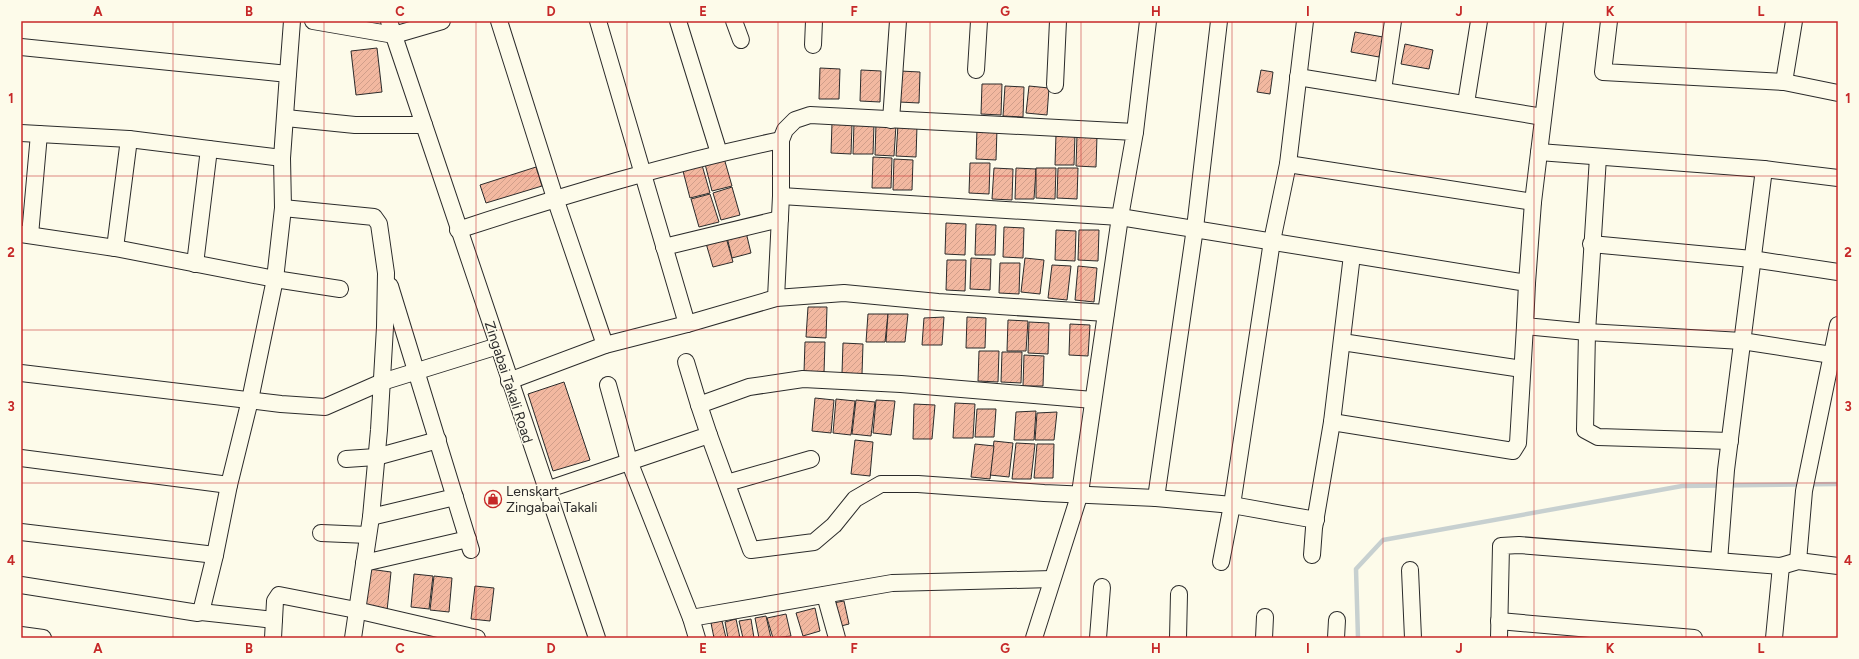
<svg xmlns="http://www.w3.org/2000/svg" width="1859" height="659" font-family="Figtree,sans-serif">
  <defs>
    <pattern id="building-hatch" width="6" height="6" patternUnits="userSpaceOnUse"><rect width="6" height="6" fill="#f2b8a0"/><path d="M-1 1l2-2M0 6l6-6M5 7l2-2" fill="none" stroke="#d09e8a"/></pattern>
  </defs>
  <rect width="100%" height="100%" fill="#fdfbea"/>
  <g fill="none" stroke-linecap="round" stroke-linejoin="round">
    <polyline stroke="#c7d0d0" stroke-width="4.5" points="1358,638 1356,569 1383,540 1682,486 1838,484"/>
  </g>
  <g fill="url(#building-hatch)" stroke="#2b2b2b">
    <polygon points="1355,32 1383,37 1379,57 1351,52"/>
    <polygon points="1405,44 1433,50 1429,69 1401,64"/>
    <polygon points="377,48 382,92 356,95 351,51"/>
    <polygon points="820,68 840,69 839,99 819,99"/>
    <polygon points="861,70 881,71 880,102 860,101"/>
    <polygon points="1261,70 1273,72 1270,94 1257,92"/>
    <polygon points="900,71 920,72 919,103 899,102"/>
    <polygon points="982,84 1002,84 1001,115 981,114"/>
    <polygon points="1005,86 1024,87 1023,117 1003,116"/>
    <polygon points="1029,86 1049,88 1047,115 1026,113"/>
    <polygon points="832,123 852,124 851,154 831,153"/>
    <polygon points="854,123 874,124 873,154 853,154"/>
    <polygon points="876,124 896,125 894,156 875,155"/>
    <polygon points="898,125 917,126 916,157 896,156"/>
    <polygon points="977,129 997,129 996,160 976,159"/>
    <polygon points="1056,134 1075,134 1074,165 1055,165"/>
    <polygon points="1077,135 1097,136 1096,167 1076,166"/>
    <polygon points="873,157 892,158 891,188 872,188"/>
    <polygon points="724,158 732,186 712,191 705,164"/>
    <polygon points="894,159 913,160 912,190 893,190"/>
    <polygon points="970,163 990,163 989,194 969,193"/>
    <polygon points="702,165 710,193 690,198 683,171"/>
    <polygon points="536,167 542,186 486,203 480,185"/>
    <polygon points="994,168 1013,169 1012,200 992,199"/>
    <polygon points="1016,168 1036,169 1034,199 1015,199"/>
    <polygon points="1036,168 1056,168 1055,199 1036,198"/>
    <polygon points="1058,168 1078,168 1077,199 1057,198"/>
    <polygon points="732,187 740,215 721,220 713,193"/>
    <polygon points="710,194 719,222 699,227 691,199"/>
    <polygon points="946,223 966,224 965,255 945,254"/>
    <polygon points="976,224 996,225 995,255 975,255"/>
    <polygon points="1004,227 1024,228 1023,258 1003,257"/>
    <polygon points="745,228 751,253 732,258 726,233"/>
    <polygon points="1056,230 1076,231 1075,261 1055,260"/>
    <polygon points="1079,230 1099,230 1098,261 1078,260"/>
    <polygon points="725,234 733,262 713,267 705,240"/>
    <polygon points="971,258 991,259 990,290 970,289"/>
    <polygon points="1025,258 1044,260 1040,294 1021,292"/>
    <polygon points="947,260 966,260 965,291 946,290"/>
    <polygon points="1000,263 1020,263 1019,294 999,293"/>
    <polygon points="1052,265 1071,266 1067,300 1048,298"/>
    <polygon points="1078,266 1097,268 1094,302 1075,300"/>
    <polygon points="808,307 827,307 826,338 806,337"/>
    <polygon points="868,314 888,314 885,342 866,342"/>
    <polygon points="888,314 908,314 905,342 886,342"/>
    <polygon points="944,317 942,345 922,345 924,318"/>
    <polygon points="967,317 986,318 985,348 966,348"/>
    <polygon points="1008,320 1028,321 1026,351 1007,351"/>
    <polygon points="1029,322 1049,323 1048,354 1028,353"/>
    <polygon points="1070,324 1090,325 1088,356 1069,355"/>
    <polygon points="805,342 825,342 824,373 804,372"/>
    <polygon points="843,343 863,344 862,374 842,373"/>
    <polygon points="979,351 999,351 998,382 978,381"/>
    <polygon points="1002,352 1022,352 1021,383 1001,382"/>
    <polygon points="1024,355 1044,356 1043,386 1023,386"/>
    <polygon points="564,382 590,460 553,471 528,394"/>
    <polygon points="815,398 834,400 831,433 812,431"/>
    <polygon points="836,399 855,401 851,435 833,433"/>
    <polygon points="856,400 875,402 871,436 852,434"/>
    <polygon points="876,400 895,401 891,435 873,433"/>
    <polygon points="955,403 975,404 973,438 953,438"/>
    <polygon points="914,404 935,405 932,439 913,439"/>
    <polygon points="977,409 996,409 994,437 975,437"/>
    <polygon points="1036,411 1034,440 1014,440 1016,412"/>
    <polygon points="1057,412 1054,440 1035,440 1037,413"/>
    <polygon points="855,440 873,442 870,476 851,474"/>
    <polygon points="994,441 1013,443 1009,477 990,475"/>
    <polygon points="1016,443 1035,444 1031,479 1012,479"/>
    <polygon points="975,444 994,446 990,479 971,477"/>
    <polygon points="1037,444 1054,444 1053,478 1034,478"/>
    <polygon points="369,569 391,572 387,611 364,606"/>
    <polygon points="414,574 433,576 429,609 411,607"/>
    <polygon points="434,576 452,578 449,612 430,610"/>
    <polygon points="475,586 494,588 490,621 471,619"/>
    <polygon points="844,601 849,624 837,627 833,603"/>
    <polygon points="815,608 820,631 803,636 796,613"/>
    <polygon points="786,614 791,636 773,638 767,618"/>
    <polygon points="766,616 771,638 759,638 755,618"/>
    <polygon points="736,619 740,638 728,638 725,622"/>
    <polygon points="751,619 754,638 743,638 739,621"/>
    <polygon points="722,621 726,638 714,638 711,623"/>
  </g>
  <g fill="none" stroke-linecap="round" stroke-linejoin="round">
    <g stroke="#2b2b2b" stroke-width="18">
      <g id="minor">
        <polyline points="313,21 394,35 442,21"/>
        <polyline points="389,21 597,638"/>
        <polyline points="499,21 555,198 605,345"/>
        <polyline points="598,21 687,324"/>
        <polyline points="678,21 719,153"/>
        <polyline points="734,21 741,40"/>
        <polyline points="1609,21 1603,72 1784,82 1838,93"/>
        <polyline points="813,45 814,21"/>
        <polyline points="21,47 288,74 282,158 283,208 275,279 250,400 229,485 215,555 201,612 198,613 21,585"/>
        <polyline points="976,70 979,21"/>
        <polyline points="288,74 292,21"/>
        <polyline points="1298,77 1543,117"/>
        <polyline points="1784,82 1794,21"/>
        <polyline points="1055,85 1058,21"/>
        <polyline points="1383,90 1393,21"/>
        <polyline points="1466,103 1479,21"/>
        <polyline points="286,118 355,125 424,125"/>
        <polyline points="891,120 898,21"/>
        <polyline points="1135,132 1148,21"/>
        <polyline points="21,133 129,139 282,158"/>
        <polyline points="1539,152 1764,169 1838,178"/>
        <polyline points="1598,157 1587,332 1585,430 1598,437 1730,441"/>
        <polyline points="1288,164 1533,202"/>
        <polyline points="781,196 1120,217 1527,283 1525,326 1587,332 1742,341 1838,356"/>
        <polyline points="283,208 374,217 379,224 386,273 385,327 379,430 371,517 353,638"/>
        <path d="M458,230C565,195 671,163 781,140"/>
        <polyline points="21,234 115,248 275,279 340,289"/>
        <polyline points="30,235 39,134"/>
        <polyline points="1591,244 1752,259 1838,272"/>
        <polyline points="664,247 780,219"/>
        <polyline points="115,248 129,139"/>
        <polyline points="195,264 209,149"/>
        <polyline points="1527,283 1533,202 1555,21"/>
        <polyline points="390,286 471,550"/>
        <polyline points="776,298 844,293 938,302 1106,313"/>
        <polyline points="1342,342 1522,369"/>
        <polyline points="686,362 699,405"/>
        <polyline points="21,373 281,404 325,407 382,382 498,346"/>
        <polyline points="509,381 605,345 687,324 776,298 781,196 781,140 785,130 795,120 810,115 1135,132 1120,217 1080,493 1034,638"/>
        <polyline points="608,385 629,461 691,618 697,638"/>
        <polyline points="1332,422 1513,451 1518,443 1525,326"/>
        <polyline points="709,435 751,550 814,542 834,525 855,499 881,484 918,484 1044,493 1156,498 1232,505 1316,520"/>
        <polyline points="21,458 229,485"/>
        <polyline points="346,459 376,457 438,440"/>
        <polyline points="727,483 811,459"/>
        <polyline points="546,490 709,435 699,405 749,387 803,379 901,384 1093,400"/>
        <polyline points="1156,498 1195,228 1219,21"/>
        <polyline points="371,517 455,497"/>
        <polyline points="21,532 215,555"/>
        <polyline points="321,533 368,535"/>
        <polyline points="1312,555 1314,528 1332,422 1352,255"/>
        <polyline points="1719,561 1726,470 1764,169"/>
        <polyline points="1798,561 1804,491 1838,325"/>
        <polyline points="1221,562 1232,505 1272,241 1288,164 1305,21"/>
        <polyline points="364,563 468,539"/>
        <polyline points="1410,570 1413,638"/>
        <polyline points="825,595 837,638"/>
        <polyline points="201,612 274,620"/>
        <polyline points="691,618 892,583 1052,579"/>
        <polyline points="1499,621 1694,638"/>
        <polyline points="21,635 43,638"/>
        <polyline points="273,638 275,601 279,595 356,610 477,638"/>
        <polyline points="1098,638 1102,587"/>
        <polyline points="1178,638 1179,594"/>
        <polyline points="1264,638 1265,617"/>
        <polyline points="1336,638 1337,620"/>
        <polyline points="1499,638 1501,546 1519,545 1781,566 1798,561 1838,566"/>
        <polyline points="1774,638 1781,566"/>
      </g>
    </g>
    <use href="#minor" stroke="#fdfbea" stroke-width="16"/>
  </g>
  <path fill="none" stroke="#c62828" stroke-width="1" stroke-opacity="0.55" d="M173,21V638M324,21V638M476,21V638M627,21V638M778,21V638M930,21V638M1081,21V638M1232,21V638M1383,21V638M1534,21V638M1686,21V638M21,176H1838M21,330H1838M21,483H1838"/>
  <defs>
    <g id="shop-ring" transform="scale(0.9)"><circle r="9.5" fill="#fdfbea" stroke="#c62828" stroke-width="1.5"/><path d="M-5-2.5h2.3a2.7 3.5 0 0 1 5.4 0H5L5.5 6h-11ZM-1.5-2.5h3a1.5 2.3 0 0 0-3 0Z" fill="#c62828"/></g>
  </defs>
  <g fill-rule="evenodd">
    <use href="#shop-ring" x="493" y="499"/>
  </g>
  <g text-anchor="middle" stroke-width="3" stroke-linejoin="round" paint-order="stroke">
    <g font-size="14" fill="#2b2b2b" stroke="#fdfbea">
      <text transform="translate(509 382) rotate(72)" y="5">Zingabai Takali Road</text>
    </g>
    <g font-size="14" fill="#2b2b2b" stroke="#fdfbea" text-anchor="start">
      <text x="506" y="496">Lenskart<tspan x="506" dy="16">Zingabai Takali</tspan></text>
    </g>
  </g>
  <rect width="1859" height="659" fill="none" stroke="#fdfbea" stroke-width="44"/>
  <rect x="22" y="22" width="1815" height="615" fill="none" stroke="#c62828" stroke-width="1.5"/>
  <g font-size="13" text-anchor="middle" font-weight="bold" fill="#c62828">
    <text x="98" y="16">A</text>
    <text x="249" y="16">B</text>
    <text x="400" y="16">C</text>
    <text x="551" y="16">D</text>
    <text x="703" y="16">E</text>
    <text x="854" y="16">F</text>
    <text x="1005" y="16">G</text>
    <text x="1156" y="16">H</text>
    <text x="1308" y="16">I</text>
    <text x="1459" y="16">J</text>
    <text x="1610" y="16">K</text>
    <text x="1761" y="16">L</text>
    <text x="11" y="103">1</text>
    <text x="1848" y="103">1</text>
    <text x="11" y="257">2</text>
    <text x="1848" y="257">2</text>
    <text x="11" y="411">3</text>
    <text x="1848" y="411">3</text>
    <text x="11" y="565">4</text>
    <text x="1848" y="565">4</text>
    <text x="98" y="653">A</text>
    <text x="249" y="653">B</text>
    <text x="400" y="653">C</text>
    <text x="551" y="653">D</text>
    <text x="703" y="653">E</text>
    <text x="854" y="653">F</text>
    <text x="1005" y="653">G</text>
    <text x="1156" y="653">H</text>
    <text x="1308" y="653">I</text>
    <text x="1459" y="653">J</text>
    <text x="1610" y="653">K</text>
    <text x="1761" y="653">L</text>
  </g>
</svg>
